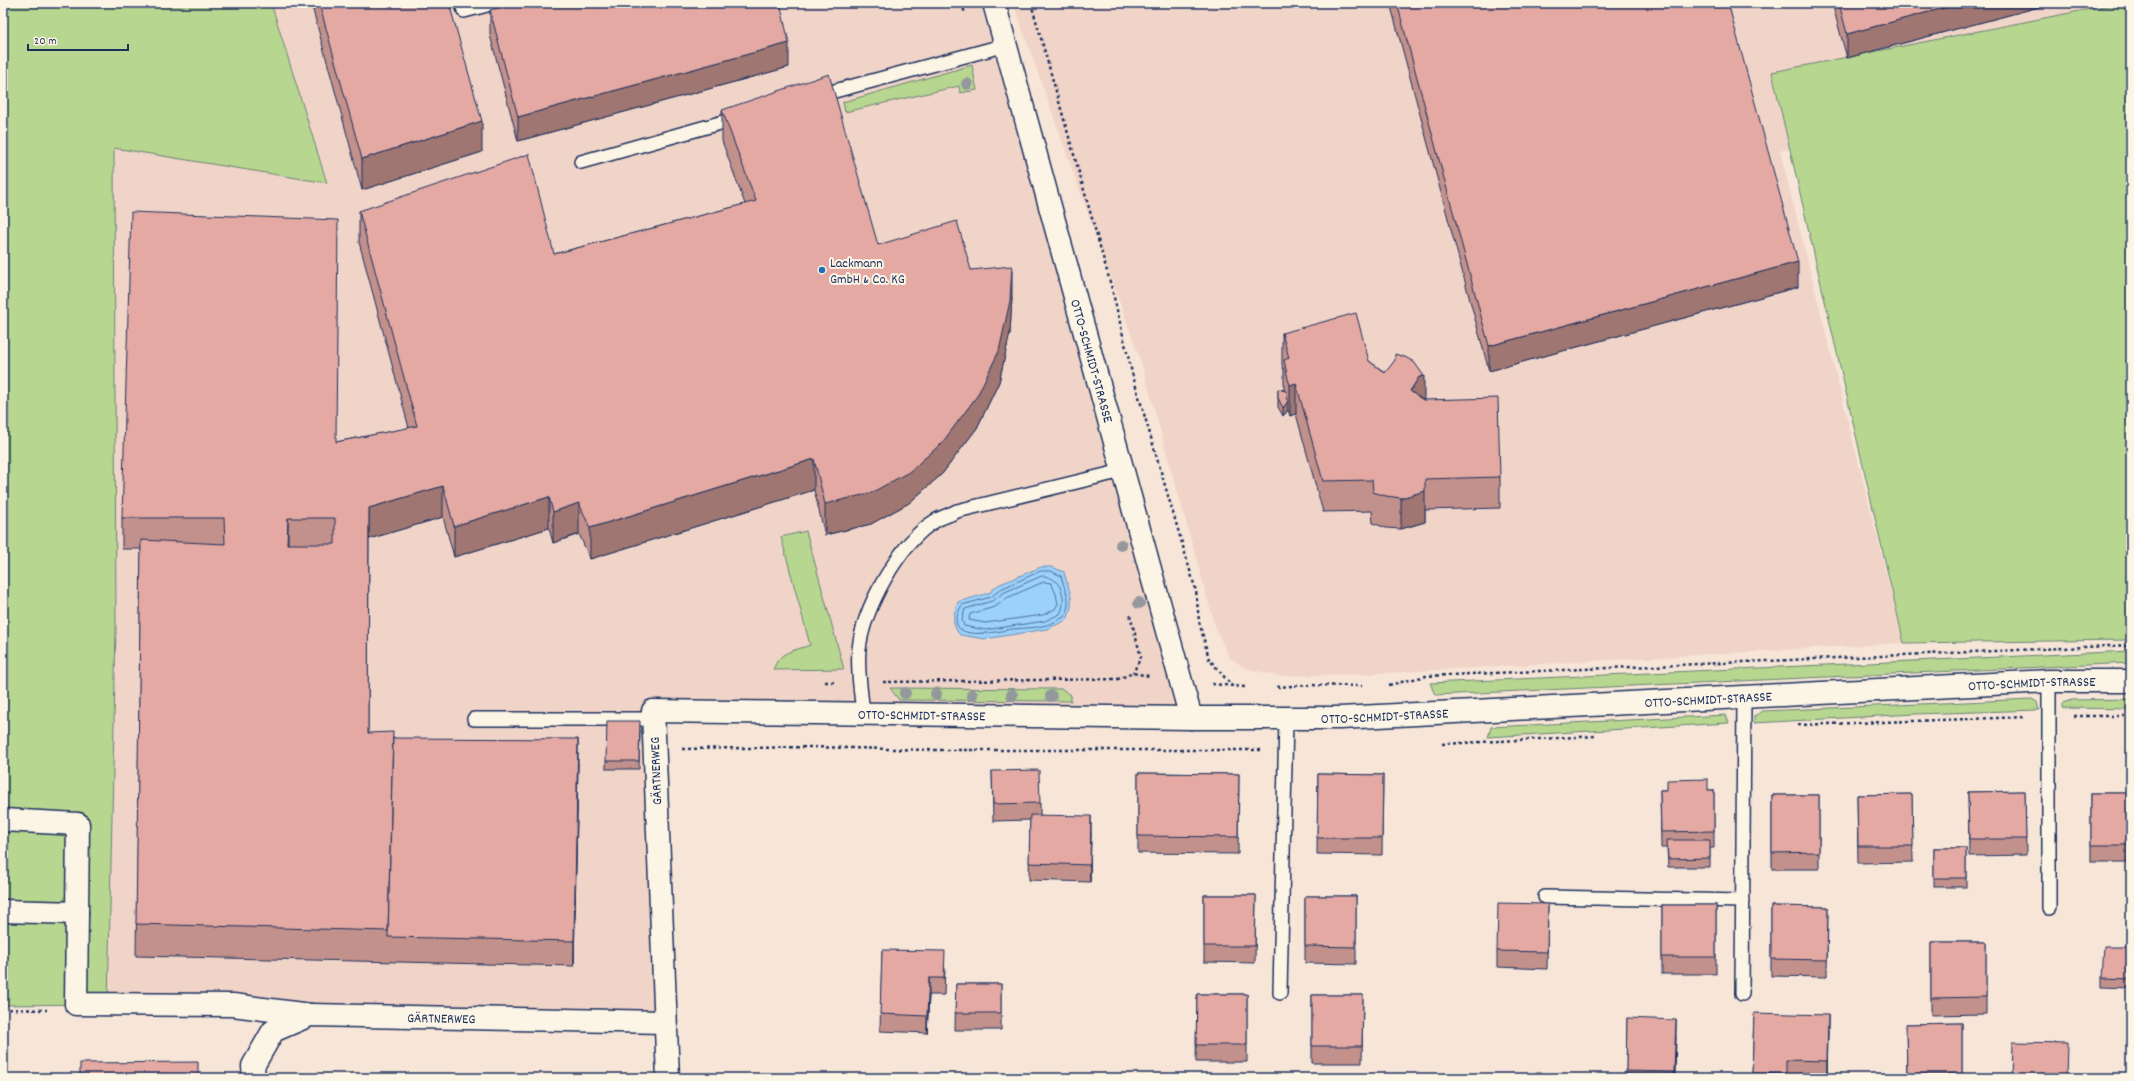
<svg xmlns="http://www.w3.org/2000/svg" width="2134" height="1081" font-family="Dekko,sans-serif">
  <rect width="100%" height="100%" fill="#f7e6d8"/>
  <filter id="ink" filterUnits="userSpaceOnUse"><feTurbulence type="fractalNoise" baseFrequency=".025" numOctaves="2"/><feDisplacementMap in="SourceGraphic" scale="8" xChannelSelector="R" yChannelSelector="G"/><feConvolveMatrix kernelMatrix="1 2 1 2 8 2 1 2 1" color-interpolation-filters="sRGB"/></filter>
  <g filter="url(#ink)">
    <g fill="#f1d4c8">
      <polygon points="271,3 994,3 1188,714 653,711 656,1019 108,1004 116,629 114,148 327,182"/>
      <polygon points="1013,3 2131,3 2131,60 1780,151 1904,643 1368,674 1278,676 1245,668 1229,657 1216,629 1141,362"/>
    </g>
    <g fill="#b7d68f" stroke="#698276">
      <polygon points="3,3 271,3 327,183 114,148 116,629 108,1004 3,1005"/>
      <polygon points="2120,3 2131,3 2131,640 1904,643 1772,72"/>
      <polygon points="972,65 977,90 960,93 959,86 845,112 843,102"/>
      <path d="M806,531L844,669L773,670C780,650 792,652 810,645L781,537Z"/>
      <polygon points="2131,651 2131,663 1435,695 1430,683"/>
      <polygon points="890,688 1062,689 1071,695 1071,701 899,700"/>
      <polygon points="2032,699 2037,702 2039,710 1915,714 1754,723 1754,716 1763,711"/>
      <polygon points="2131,699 2131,709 2062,708 2062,703 2072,700"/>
      <polygon points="1726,715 1729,723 1488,737 1491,727"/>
    </g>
    <path fill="#9bd1fa" stroke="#6890bc" d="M1041,567H1052L1064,572C1069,593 1076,598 1067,620L1047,629L985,639L960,635C951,624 953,614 958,602L989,593L998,585Z"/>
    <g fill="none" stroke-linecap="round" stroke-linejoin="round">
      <g stroke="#4e709c" stroke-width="1">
        <path d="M1041,571H1051L1061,576C1065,593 1073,599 1064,617C1058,620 1053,623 1047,625C1037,628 1024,628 1013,629C995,632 939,645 962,605L991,597L1001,589Z"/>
        <path d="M1042,576C1061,576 1068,599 1060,614L1045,621L985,630L964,626L962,620L965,609L992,601L1003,593Z"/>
        <polygon points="1044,582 1051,583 1056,594 1058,604 1055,609 1043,615 985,623 969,620 970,614 995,607 1007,598"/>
      </g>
      <g stroke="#1b2f5e" stroke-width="16">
        <g id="service">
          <polyline points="462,3 464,11 495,3"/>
          <polyline points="816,96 1006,45"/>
          <polyline points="581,162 738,118"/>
          <path d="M863,713C861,693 857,670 859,650C862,610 900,542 935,521C941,517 950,515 957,511L1122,471"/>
          <polyline points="474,719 653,719"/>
          <polyline points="1545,897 1743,901"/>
          <polyline points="2049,908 2049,681"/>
          <polyline points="1280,993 1286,718"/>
          <polyline points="1742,994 1744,697"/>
        </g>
      </g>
      <g stroke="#1b2f5e" stroke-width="25">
        <g id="minor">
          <path id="s1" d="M994,3L1191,718"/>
          <polyline points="3,820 78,824 76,1004 233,1005 310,1015"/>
          <polyline points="3,911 77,913"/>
          <path id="s2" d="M254,1078L253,1066L273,1031L310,1015L664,1022"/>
          <path id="s3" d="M668,1078L653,711L1191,718H1340L2049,681H2131"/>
        </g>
      </g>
      <g stroke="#1b2f5e" stroke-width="2.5" stroke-dasharray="3 3" stroke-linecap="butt">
        <polyline points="962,3 965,14"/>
        <polyline points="1031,3 1112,289 1132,373 1196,591 1199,621 1209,659 1232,686"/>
        <polyline points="1130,615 1141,657 1133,673"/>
        <polyline points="825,682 836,682"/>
        <polyline points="883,682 1118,679 1133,673 1149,676"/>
        <polyline points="1212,684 1245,687"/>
        <polyline points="1389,685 1426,676 2131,645"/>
        <polyline points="1277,687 1309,685 1362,686"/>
        <polyline points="2074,716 2131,716"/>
        <polyline points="1798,725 2025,717"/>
        <polyline points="1442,744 1597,736"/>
        <polyline points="682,749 810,747 930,750 1261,750"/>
        <polyline points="3,1009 47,1010"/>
      </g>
      <use href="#service" stroke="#fcf5e5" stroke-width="13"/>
      <use href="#minor" stroke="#fcf5e5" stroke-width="22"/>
    </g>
    <g fill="#93989c">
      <circle cx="967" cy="84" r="6"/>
      <circle cx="1121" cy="545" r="6"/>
      <circle cx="1139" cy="603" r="6"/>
      <circle cx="905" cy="693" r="6"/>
      <circle cx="936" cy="694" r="6"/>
      <circle cx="972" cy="695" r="6"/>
      <circle cx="1012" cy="695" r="6"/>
      <circle cx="1051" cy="696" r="6"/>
    </g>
    <g fill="#c3918b" stroke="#1b2f5e">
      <polygon points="311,3 449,3 482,152 362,190"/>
      <polygon points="1390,3 1728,3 1798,287 1489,371"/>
      <polygon points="1832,3 2054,3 1847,58"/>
      <polygon points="490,10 789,67 518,141 490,35"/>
      <polygon points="722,110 878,245 971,270 1012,297 1010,333 999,382 977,428 942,474 909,503 871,524 825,535 814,490 590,559 579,534 553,543 549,528 454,557 443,517 369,539 368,733 393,738 578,763 574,966 136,956 141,549 122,549 122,518 336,442 409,428 359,242 359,211 554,254 745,204 722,141"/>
      <polygon points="1282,333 1369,361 1424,400 1500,477 1500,508 1425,510 1425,522 1401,529 1386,528 1373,523 1372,511 1323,512 1296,414 1290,416 1288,410 1283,416 1278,407 1278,389 1284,390 1284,370 1282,365"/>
      <polygon points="640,729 639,769 606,769 606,761"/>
      <polygon points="992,771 1040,803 1040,815 1091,833 1090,882 1029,880 1030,820 993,821"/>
      <polygon points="1138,773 1239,774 1238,854 1138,853"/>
      <polygon points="1318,774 1383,775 1382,855 1317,854"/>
      <polygon points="1660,790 1714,790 1714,848 1710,848 1710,867 1668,867 1667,848 1661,848"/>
      <polygon points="2025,791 2026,855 1969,856 1968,792"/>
      <rect x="2091" y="793" width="40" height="69"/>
      <polygon points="1912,794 1913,862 1858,863 1857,795"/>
      <rect x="1772" y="795" width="47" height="74"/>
      <rect x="1934" y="848" width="32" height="39"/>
      <polygon points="1204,895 1256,895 1255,963 1204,962"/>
      <polygon points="1305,896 1356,896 1356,964 1305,963"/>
      <polygon points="1548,904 1547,969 1497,967 1497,951"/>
      <rect x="1662" y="905" width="54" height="69"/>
      <polygon points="1771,906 1828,907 1827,977 1771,976"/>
      <polygon points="1931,942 1986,942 1986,1014 1931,1015"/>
      <polygon points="2131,946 2131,988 2102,987 2102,978"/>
      <polygon points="882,950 945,968 944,995 929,995 927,1033 880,1031"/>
      <polygon points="956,984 1001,984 1001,1030 955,1030"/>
      <polygon points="1197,994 1247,994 1247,1062 1196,1062"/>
      <polygon points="1312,995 1363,995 1362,1063 1312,1063"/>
      <polygon points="1754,1013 1828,1032 1827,1078 1786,1077 1786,1078 1752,1078"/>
      <polygon points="1627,1018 1676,1037 1675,1078 1626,1078"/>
      <polygon points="1962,1023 1962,1078 1907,1078 1906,1024"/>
    </g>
    <g fill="#9f7671" stroke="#1b2f5e">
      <polygon points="1962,3 2054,3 1847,58 1847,34"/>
      <polygon points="789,43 789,67 518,141 518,117"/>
      <polygon points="482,121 482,152 362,190 362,159"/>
      <polygon points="1798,262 1798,287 1489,371 1489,346"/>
      <polygon points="1012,266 1012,297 1010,333 999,382 977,428 942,474 909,503 871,524 825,535 825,504"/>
      <polygon points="1424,376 1424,407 1410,391 1419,377"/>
      <polygon points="1296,383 1296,414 1290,416 1290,385"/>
      <polygon points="1288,401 1288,410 1283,416 1283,408"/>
      <polygon points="814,459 814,490 590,559 590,528"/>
      <polygon points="443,486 443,517 369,539 369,508"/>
      <polygon points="1425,491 1425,522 1401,529 1401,498"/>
      <polygon points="549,497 549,528 454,557 454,526"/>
      <polygon points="579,503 579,534 553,543 553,512"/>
      <polygon points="288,518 288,549 287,544"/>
      <polygon points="578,739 578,763 574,966 574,941"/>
      <polygon points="1091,816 1091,833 1090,882 1090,865"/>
      <polygon points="929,978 929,995 927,1033 927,1016"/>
      <polygon points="1828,1015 1828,1032 1827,1078 1827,1061"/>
      <polygon points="1676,1020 1676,1037 1674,1078"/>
    </g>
    <g fill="#e3a9a2" stroke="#1b2f5e" fill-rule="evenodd">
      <polygon points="319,3 449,3 482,121 362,159"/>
      <polygon points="517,3 780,3 789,43 518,117 490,10"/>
      <polygon points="1397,3 1728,3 1798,262 1489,346"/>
      <polygon points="1839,3 1962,3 1847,34"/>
      <path d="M829,74L878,245L957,221L971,270L1012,266L1010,301L999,351L977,396L942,443L909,472L871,493L825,504L814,459L590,528L579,503L553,512L549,497L454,526L443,486L369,508L368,733L393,732L388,931L136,924L141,540L225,544L224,518H122L131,212L338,220L336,442L417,426L359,211L529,154L554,254L756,201L722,110ZM288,518H335V544H287Z"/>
      <polygon points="1356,313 1369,361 1385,373 1395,360 1395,354 1405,357 1414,362 1424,376 1419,377 1410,391 1423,400 1498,398 1500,477 1425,479 1425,491 1401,498 1386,496 1373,492 1372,480 1323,481 1296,383 1290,385 1288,379 1284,360 1289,358 1282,333"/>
      <polygon points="1278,389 1286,391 1288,401 1283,408 1278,398"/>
      <polygon points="607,721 640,721 639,761 606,761"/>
      <polygon points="393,738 578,739 574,941 388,937"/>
      <polygon points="1039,770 1040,803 993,804 992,771"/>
      <polygon points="1138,773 1239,774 1238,837 1138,836"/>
      <polygon points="1318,774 1383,775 1382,838 1317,838"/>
      <polygon points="1708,779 1708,790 1714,790 1714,831 1661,832 1660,790 1667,790 1667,780"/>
      <polygon points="2025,791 2026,839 1969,839 1968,792"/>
      <rect x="2091" y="793" width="40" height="52"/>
      <polygon points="1912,794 1913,846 1858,846 1857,795"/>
      <polygon points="1772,795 1819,795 1819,852 1772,853"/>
      <polygon points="1030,815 1091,816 1090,865 1029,863"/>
      <polygon points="1667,840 1710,840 1710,858 1668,859"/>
      <rect x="1934" y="848" width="32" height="30"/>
      <polygon points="1204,895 1256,895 1255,946 1204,946"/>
      <polygon points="1305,896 1356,896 1356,947 1305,946"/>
      <polygon points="1498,903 1548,904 1547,952 1497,951"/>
      <rect x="1662" y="905" width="54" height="52"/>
      <polygon points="1771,906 1828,907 1827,960 1771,959"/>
      <polygon points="1931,942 1986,942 1986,997 1931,998"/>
      <polygon points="2104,946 2131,946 2131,979 2102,978"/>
      <polygon points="882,950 945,951 944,978 929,978 927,1016 880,1014"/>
      <polygon points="956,984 1001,984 1001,1013 955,1013"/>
      <polygon points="1197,994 1247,994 1247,1045 1196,1045"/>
      <polygon points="1312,995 1363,995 1362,1046 1312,1046"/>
      <polygon points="1754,1013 1828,1015 1827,1061 1786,1060 1786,1074 1752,1073"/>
      <polygon points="1627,1018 1676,1020 1674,1072 1626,1071"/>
      <polygon points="1962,1023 1962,1074 1907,1074 1906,1024"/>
      <polygon points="2013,1042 2067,1043 2066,1078 2012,1078"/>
      <polygon points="198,1062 198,1078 80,1078 80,1063"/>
      <polygon points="304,1076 392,1078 304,1078"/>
    </g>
  </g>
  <circle fill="#1f6fb2" stroke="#fcf5e5" stroke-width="1.5" cx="822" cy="270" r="4"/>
  <g text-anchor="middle" stroke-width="4" stroke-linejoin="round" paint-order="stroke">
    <g font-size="14" fill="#1b2f5e" stroke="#fcf5e5" text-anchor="start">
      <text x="830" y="267">Lackmann<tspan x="830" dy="16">GmbH &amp; Co. KG</tspan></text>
    </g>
    <g font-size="14" fill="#1b2f5e" stroke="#fcf5e5">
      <text dy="5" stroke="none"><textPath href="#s1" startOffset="371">OTTO-SCHMIDT-STRASSE</textPath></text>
      <text dy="5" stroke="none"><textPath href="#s3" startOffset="1747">OTTO-SCHMIDT-STRASSE</textPath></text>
      <text dy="5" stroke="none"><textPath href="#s3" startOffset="1423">OTTO-SCHMIDT-STRASSE</textPath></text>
      <text dy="5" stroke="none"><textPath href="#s3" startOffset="636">OTTO-SCHMIDT-STRASSE</textPath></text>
      <text dy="5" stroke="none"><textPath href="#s3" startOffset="1099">OTTO-SCHMIDT-STRASSE</textPath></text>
      <text transform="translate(655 771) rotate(-92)" y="5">GÄRTNERWEG</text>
      <text dy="5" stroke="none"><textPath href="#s2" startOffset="224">GÄRTNERWEG</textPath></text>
    </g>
  </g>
  <rect width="2134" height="1081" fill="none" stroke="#fcf5e5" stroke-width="16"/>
  <rect x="8" y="8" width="2118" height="1065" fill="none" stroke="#1b2f5e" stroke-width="1.5" filter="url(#ink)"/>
  <path d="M28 44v6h100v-6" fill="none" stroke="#1b2f5e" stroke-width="2"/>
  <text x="34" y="44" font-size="12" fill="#1b2f5e" stroke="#fcf5e5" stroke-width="3" paint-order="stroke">20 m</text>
</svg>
